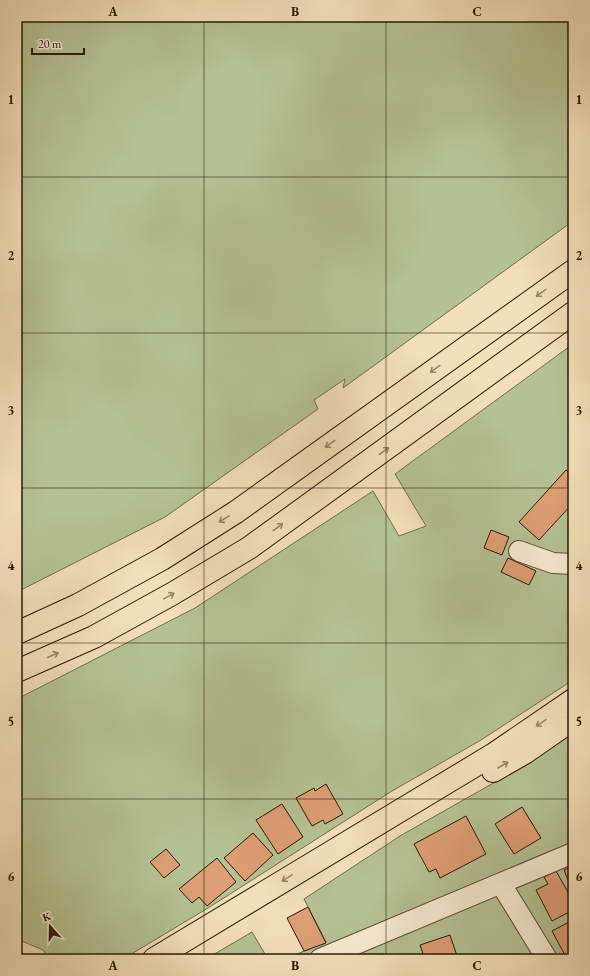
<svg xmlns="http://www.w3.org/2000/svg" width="590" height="976" font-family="'EB Garamond',serif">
  <rect width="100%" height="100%" fill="#f3e0b9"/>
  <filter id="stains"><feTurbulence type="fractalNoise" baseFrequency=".005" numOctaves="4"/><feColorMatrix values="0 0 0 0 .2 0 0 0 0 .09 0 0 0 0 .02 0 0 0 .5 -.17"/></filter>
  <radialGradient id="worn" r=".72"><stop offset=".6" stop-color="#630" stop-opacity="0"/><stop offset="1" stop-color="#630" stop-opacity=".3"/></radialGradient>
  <g fill="#b5c394" stroke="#6f6e4d">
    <polygon points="17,17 573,17 573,221 343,388 345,379 314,400 318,409 165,517 17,592"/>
    <polygon points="573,344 573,680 481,740 392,791 208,908 123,959 50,959 43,950 17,939 17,699 195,608 373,491 399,536 426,526 395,474"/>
    <polygon points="573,732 573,959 285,959 326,942 304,899 400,836 532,761"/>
    <polygon points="252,932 268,959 206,959"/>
  </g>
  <g fill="#df9f74" stroke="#291806">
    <polygon points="566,470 573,476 573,503 539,540 519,522"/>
    <polygon points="491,530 509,537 502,555 484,548"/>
    <polygon points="508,558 536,571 529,585 501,572"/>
    <polygon points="326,784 343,814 325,824 323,820 312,826 296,798 314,788 315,791"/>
    <polygon points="282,804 303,837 278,854 256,820"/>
    <polygon points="522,807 541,838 514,854 495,824"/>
    <polygon points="466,816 486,854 440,878 436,869 429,872 414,844"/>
    <polygon points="253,833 273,855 245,881 224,858"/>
    <polygon points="166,849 180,865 164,878 150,862"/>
    <polygon points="217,858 236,882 207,906 199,897 192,903 179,889"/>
    <polygon points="573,866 573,893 564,870"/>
    <polygon points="556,871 573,901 573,910 552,921 536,890 548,884 544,877"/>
    <polygon points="308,907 326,943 304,951 287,918"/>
    <polygon points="573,920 573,959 567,959 552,931"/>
    <polygon points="450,935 458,959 425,959 420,945"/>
  </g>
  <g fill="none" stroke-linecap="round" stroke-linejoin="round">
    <g stroke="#5c4a33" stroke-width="22">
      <g id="minor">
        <polyline points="519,551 553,563 573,564"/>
        <polyline points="501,884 547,959"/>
        <polyline points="320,959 573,853"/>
      </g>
    </g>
    <g stroke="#291806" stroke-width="24">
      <g id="major">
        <polyline points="493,771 526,752 562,727"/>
        <polyline points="154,959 494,754 573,700"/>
      </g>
    </g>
    <g stroke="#291806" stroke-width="24">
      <g id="highway">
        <polyline points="17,633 78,605 162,559 236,512 573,271"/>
        <polyline points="17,671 94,637 172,594 249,548 573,313"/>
      </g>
    </g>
    <use href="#minor" stroke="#f7ebd2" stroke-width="20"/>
    <use href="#major" stroke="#f3e0b9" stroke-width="22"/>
    <use href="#highway" stroke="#f3e0b9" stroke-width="22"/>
  </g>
  <defs><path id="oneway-shaft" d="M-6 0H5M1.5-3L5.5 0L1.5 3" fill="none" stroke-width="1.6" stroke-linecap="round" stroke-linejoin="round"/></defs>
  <g stroke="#988668">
    <use href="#oneway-shaft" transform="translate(541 293) rotate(144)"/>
    <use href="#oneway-shaft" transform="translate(435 369) rotate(144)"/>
    <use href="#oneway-shaft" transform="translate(330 444) rotate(144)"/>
    <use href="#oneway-shaft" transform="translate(384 451) rotate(-36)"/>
    <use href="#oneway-shaft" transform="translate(224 519) rotate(148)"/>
    <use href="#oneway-shaft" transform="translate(278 527) rotate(-36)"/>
    <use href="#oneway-shaft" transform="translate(169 596) rotate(-29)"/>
    <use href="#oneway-shaft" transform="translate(53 655) rotate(-24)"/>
    <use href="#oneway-shaft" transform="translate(541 723) rotate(146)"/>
    <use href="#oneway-shaft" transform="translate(503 765) rotate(-30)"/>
    <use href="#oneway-shaft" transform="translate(287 878) rotate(149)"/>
  </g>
  <path fill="none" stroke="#291806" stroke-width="1" stroke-opacity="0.55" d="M204,17V959M386,17V959M17,177H573M17,333H573M17,488H573M17,643H573M17,799H573"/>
  <rect width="590" height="976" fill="none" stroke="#f3e0b9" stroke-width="44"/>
  <g transform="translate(50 926) rotate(340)" stroke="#f7ebd2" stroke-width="3" paint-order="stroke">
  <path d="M0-3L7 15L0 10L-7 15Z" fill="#291806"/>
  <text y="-6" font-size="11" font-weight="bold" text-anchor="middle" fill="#291806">K</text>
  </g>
  <path d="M32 48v6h52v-6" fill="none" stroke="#291806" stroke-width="2"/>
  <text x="38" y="48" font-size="12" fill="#291806" stroke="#f7ebd2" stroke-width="3" paint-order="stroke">20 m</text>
  <rect x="22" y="22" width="546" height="932" fill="none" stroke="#291806" stroke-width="1.5"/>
  <g font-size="13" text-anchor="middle" font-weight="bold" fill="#291806">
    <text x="113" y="16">A</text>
    <text x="295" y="16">B</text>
    <text x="477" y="16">C</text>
    <text x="11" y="104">1</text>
    <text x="579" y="104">1</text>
    <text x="11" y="260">2</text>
    <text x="579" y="260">2</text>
    <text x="11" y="415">3</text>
    <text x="579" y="415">3</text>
    <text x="11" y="570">4</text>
    <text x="579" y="570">4</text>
    <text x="11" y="726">5</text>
    <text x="579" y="726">5</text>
    <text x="11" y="881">6</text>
    <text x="579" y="881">6</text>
    <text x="113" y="970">A</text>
    <text x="295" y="970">B</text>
    <text x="477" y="970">C</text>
  </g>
  <rect width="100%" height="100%" filter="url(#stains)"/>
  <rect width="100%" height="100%" fill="url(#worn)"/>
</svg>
